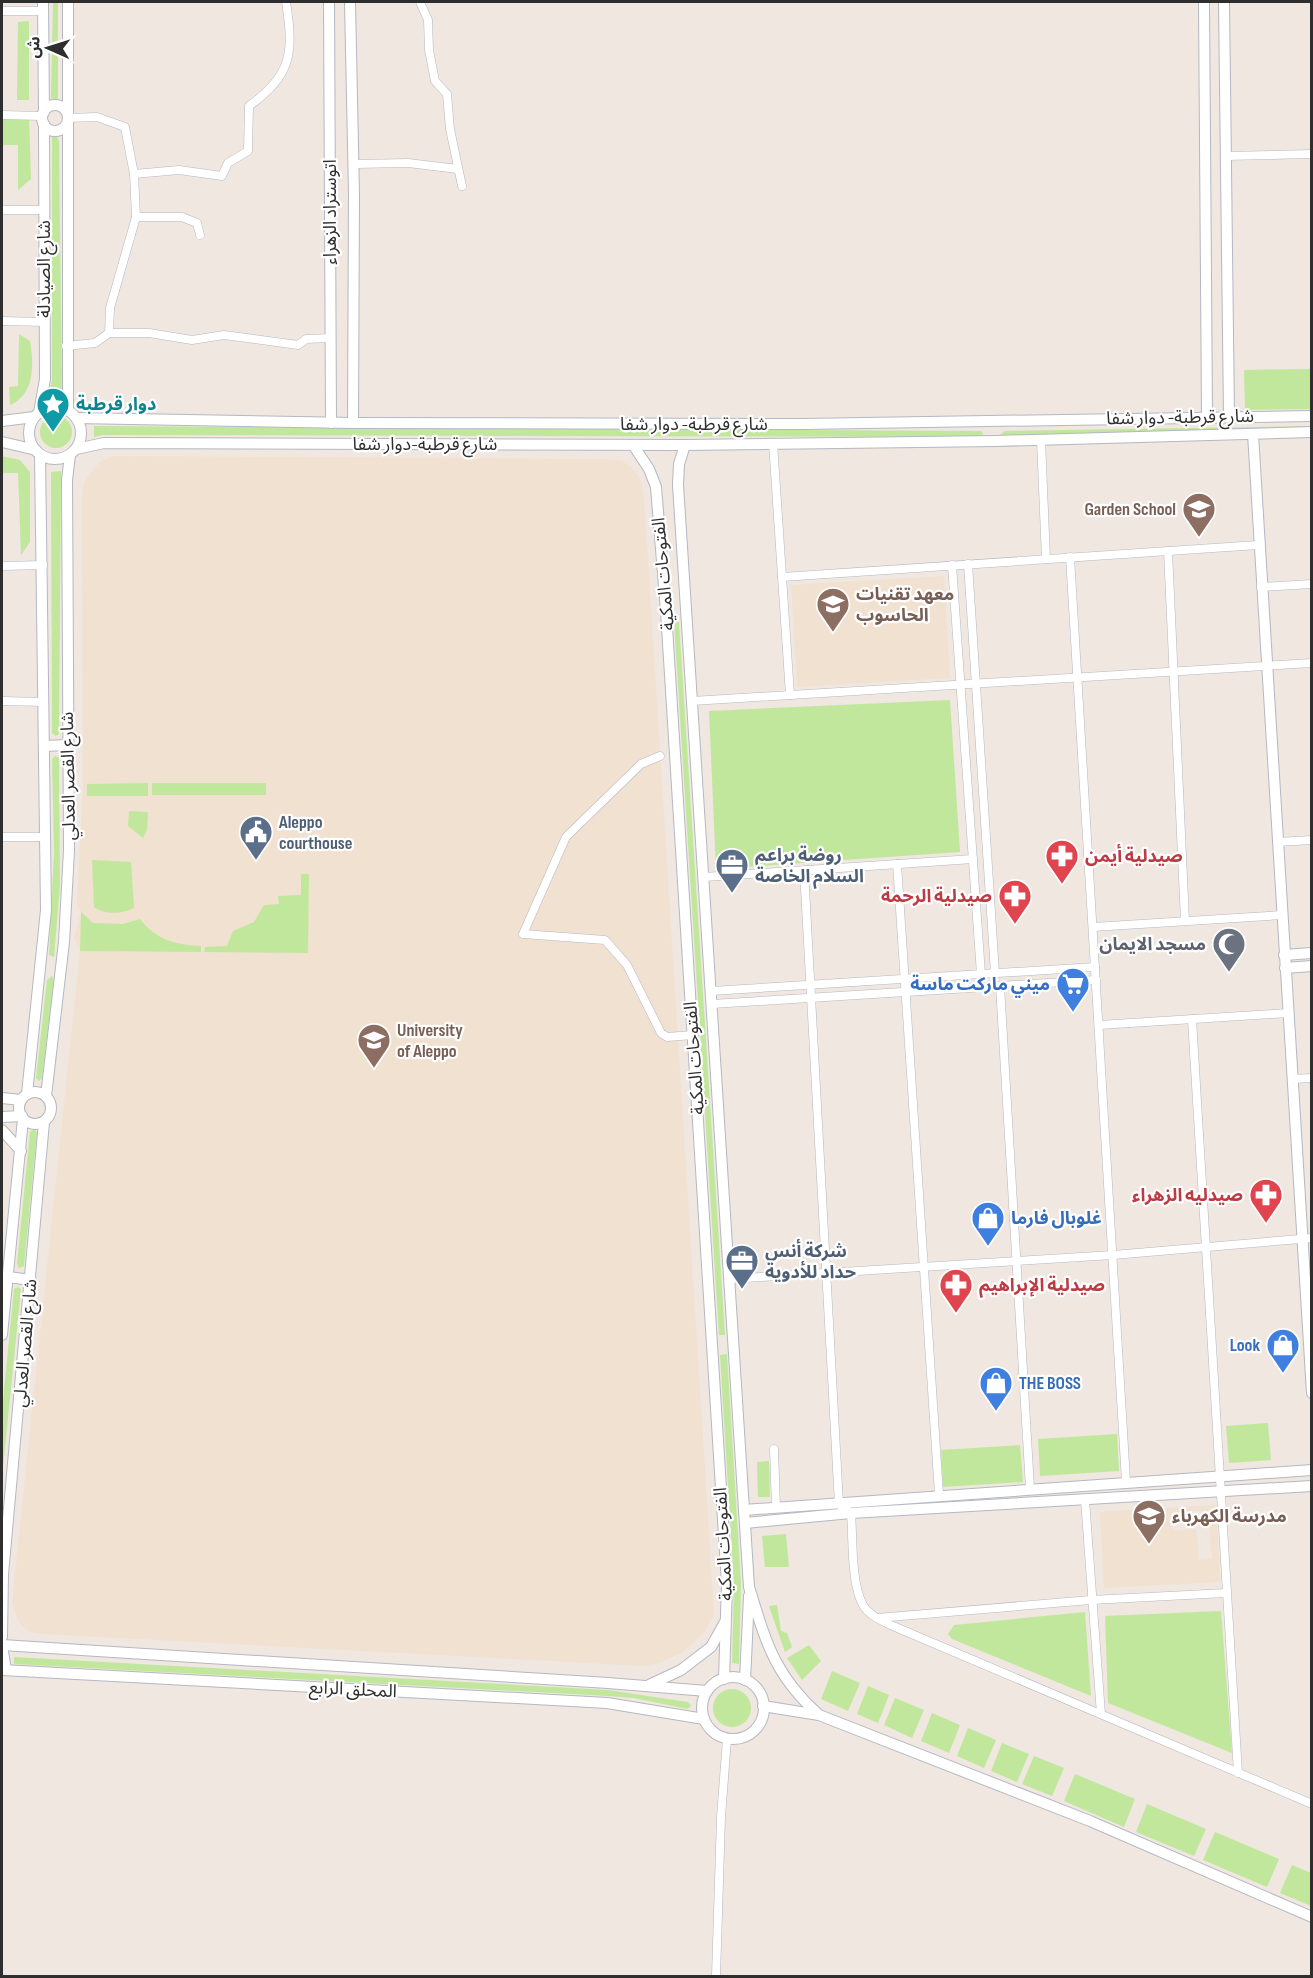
<svg xmlns="http://www.w3.org/2000/svg" width="1313" height="1978" font-family="'Sofia Sans Condensed','Noto Sans Arabic',sans-serif">
  <rect width="100%" height="100%" fill="#efe7e0"/>
  <g fill="#f1e1d0" fill-rule="evenodd">
    <polygon points="113,456 606,459 622,461 631,467 640,478 644,497 714,1614 706,1630 694,1642 681,1653 659,1663 644,1666 44,1634 30,1632 21,1625 15,1613 12,1603 80,951 74,938 81,912 77,906 83,782 82,500 84,482 93,470 101,461"/>
    <polygon points="944,576 950,678 797,687 791,585"/>
    <path d="M1216,1505L1220,1582L1104,1588L1100,1512ZM1208,1510L1212,1559L1199,1560L1196,1529L1173,1531L1171,1513Z"/>
  </g>
  <g fill="#c1e79c">
    <polygon points="53,2 58,2 58,98 55,101 51,98"/>
    <polygon points="29,21 29,100 17,100 18,22"/>
    <polygon points="2,117 29,117 31,179 18,190 18,145 2,145"/>
    <polygon points="52,135 57,136 59,141 62,393 49,393 52,380"/>
    <path d="M19,334L30,341C34,364 35,395 10,405L9,387L18,386Z"/>
    <polygon points="1311,369 1311,409 1245,410 1244,370"/>
    <circle cx="56" cy="432" r="16"/>
    <polygon points="94,426 981,431 983,433 981,437 103,435 94,437"/>
    <polygon points="1312,426 1311,434 1005,439 1000,435 1005,431"/>
    <polygon points="2,456 20,460 30,472 30,542 21,555 18,473 2,473"/>
    <polygon points="61,471 59,734 56,736 52,733 51,472"/>
    <polygon points="674,622 679,622 725,1335 719,1335"/>
    <polygon points="950,700 960,852 716,869 709,711"/>
    <polygon points="55,756 59,757 60,886 54,957 49,955 54,852 52,759"/>
    <polygon points="148,783 148,796 87,796 87,784"/>
    <rect x="152" y="783" width="114" height="12"/>
    <polygon points="129,811 148,812 147,830 143,838 128,826"/>
    <path d="M92,860L131,862L134,908C122,914 105,915 94,907Z"/>
    <polygon points="301,874 309,874 308,953 204,952 205,947 227,946 233,931 254,922 264,905 279,904 278,896 301,895"/>
    <path d="M81,912L93,923L123,924L140,919C156,940 176,945 201,946V952L80,951Z"/>
    <polygon points="52,976 54,980 42,1078 39,1081 36,1078 47,980"/>
    <polygon points="34,1129 37,1132 24,1266 19,1268 17,1264 30,1132"/>
    <polygon points="18,1287 21,1289 2,1477 2,1410 14,1289"/>
    <polygon points="727,1354 741,1584 739,1664 732,1663 734,1584 720,1355"/>
    <polygon points="1268,1423 1271,1460 1229,1463 1226,1426"/>
    <polygon points="1117,1434 1119,1471 1040,1476 1038,1439"/>
    <polygon points="1020,1445 1023,1482 943,1487 941,1450"/>
    <polygon points="769,1461 770,1497 758,1497 757,1462"/>
    <polygon points="786,1534 789,1567 765,1567 762,1536"/>
    <polygon points="777,1605 781,1631 787,1633 792,1647 785,1652 769,1606"/>
    <polygon points="1221,1611 1232,1753 1108,1703 1105,1616"/>
    <polygon points="1085,1612 1091,1696 952,1639 948,1634 954,1625"/>
    <polygon points="809,1645 821,1661 802,1680 787,1658"/>
    <polygon points="14,1657 608,1690 688,1702 691,1706 687,1709 634,1698 608,1696 14,1664"/>
    <polygon points="832,1671 860,1683 848,1711 821,1699"/>
    <polygon points="868,1686 889,1695 878,1723 857,1714"/>
    <circle cx="732" cy="1708" r="19"/>
    <polygon points="895,1698 924,1710 912,1738 884,1725"/>
    <polygon points="932,1713 960,1725 949,1753 921,1741"/>
    <polygon points="968,1728 996,1740 984,1768 957,1756"/>
    <polygon points="1002,1743 1029,1754 1017,1782 991,1771"/>
    <polygon points="1034,1756 1064,1768 1052,1796 1022,1784"/>
    <polygon points="1075,1774 1135,1799 1124,1827 1064,1801"/>
    <polygon points="1147,1804 1206,1829 1194,1856 1136,1832"/>
    <polygon points="1215,1832 1279,1859 1267,1887 1203,1860"/>
    <polygon points="1292,1865 1311,1873 1311,1906 1280,1893"/>
  </g>
  <g fill="none" stroke-linecap="round" stroke-linejoin="round">
    <g stroke="#b4b8c2" stroke-width="9">
      <g id="street">
        <polyline points="420,2 428,20 429,50 435,81 447,94 450,129 462,186"/>
        <polyline points="2,11 43,11"/>
        <polyline points="2,115 42,116"/>
        <polyline points="68,118 97,117 125,127 134,174"/>
        <polyline points="1225,156 1312,154"/>
        <polyline points="354,164 408,163 458,169"/>
        <polyline points="2,210 44,210"/>
        <polyline points="136,217 182,217 197,223 200,235"/>
        <polyline points="2,321 44,322"/>
        <polyline points="109,333 149,333 192,340 224,335 298,345 306,339 331,338"/>
        <path d="M66,346L95,343L109,333L110,308L136,217L134,174L179,170L222,176L228,163L248,151L249,106C292,75 294,53 286,2"/>
        <polyline points="1041,440 1046,559"/>
        <polyline points="773,443 790,695"/>
        <polyline points="1168,551 1185,921"/>
        <polyline points="1070,557 1126,1481"/>
        <polyline points="968,564 995,973"/>
        <polyline points="952,565 981,974"/>
        <polyline points="2,566 43,565"/>
        <polyline points="782,577 1258,545"/>
        <polyline points="1261,587 1312,584"/>
        <polyline points="2,701 44,702"/>
        <polyline points="692,701 1312,663"/>
        <polyline points="660,756 641,764 566,837 523,934 605,940 627,965 661,1033 667,1037 693,1035"/>
        <polyline points="2,837 45,837"/>
        <polyline points="1277,842 1312,840"/>
        <polyline points="897,864 939,1494"/>
        <path d="M804,870L839,1504L851,1513C853,1539 851,1584 863,1605C869,1616 883,1621 893,1626L1312,1804"/>
        <polyline points="704,877 973,859"/>
        <polyline points="1093,927 1282,915"/>
        <polyline points="1000,986 1030,1488"/>
        <polyline points="711,991 1095,967"/>
        <polyline points="712,1004 1096,980"/>
        <polyline points="1192,1019 1238,1773"/>
        <polyline points="1099,1025 1288,1013"/>
        <polyline points="1292,1079 1312,1078"/>
        <polyline points="729,1279 1113,1255 1312,1238"/>
        <polyline points="774,1449 776,1508"/>
        <polyline points="1085,1500 1101,1714"/>
        <polyline points="877,1618 1091,1600 1226,1593"/>
        <polyline points="716,1976 721,1817 727,1739"/>
      </g>
    </g>
    <g stroke="#b4b8c2" stroke-width="12">
      <g id="secondary">
        <polyline points="43,2 44,112"/>
        <polyline points="68,2 68,114"/>
        <polyline points="329,2 331,423"/>
        <polyline points="350,2 354,194 353,423"/>
        <polyline points="1204,2 1207,416"/>
        <polyline points="1224,2 1229,416"/>
        <circle cx="55" cy="118" r="13"/>
        <polyline points="68,122 68,411"/>
        <circle cx="55" cy="433" r="26"/>
        <polyline points="39,413 45,379 44,124"/>
        <polyline points="76,418 353,423 803,424 1312,416"/>
        <polyline points="2,421 34,417"/>
        <polyline points="1253,434 1312,1393"/>
        <polyline points="2,442 36,450"/>
        <polyline points="633,445 649,469 656,487 666,611 727,1584 724,1679"/>
        <path d="M685,445L679,464L678,485L749,1587C766,1642 774,1675 819,1715"/>
        <polyline points="76,449 104,443 685,445 996,441 1312,432"/>
        <polyline points="45,746 68,745"/>
        <polyline points="1284,955 1312,953"/>
        <polyline points="1285,968 1312,966"/>
        <circle cx="35" cy="1108" r="16"/>
        <polyline points="27,1094 46,910 40,455"/>
        <polyline points="46,1096 64,942 69,850 67,480 70,455"/>
        <polyline points="2,1098 21,1100"/>
        <polyline points="2,1117 22,1116"/>
        <polyline points="2,1130 21,1151"/>
        <polyline points="8,1277 31,1280"/>
        <polyline points="2,1335 23,1119"/>
        <polyline points="744,1510 1312,1470"/>
        <polyline points="745,1523 851,1513 1312,1486"/>
        <polyline points="2,1637 3,1574 44,1122"/>
        <polyline points="2,1645 608,1683 707,1691"/>
        <polyline points="2,1646 6,1670"/>
        <polyline points="2,1670 607,1703 704,1719"/>
        <circle cx="733" cy="1708" r="31"/>
        <polyline points="745,1680 749,1596"/>
        <polyline points="649,1685 681,1670 711,1647 725,1622"/>
        <polyline points="763,1706 819,1715 1090,1821 1312,1917"/>
      </g>
    </g>
    <use href="#street" stroke="#fff" stroke-width="8"/>
    <use href="#secondary" stroke="#fff" stroke-width="10"/>
  </g>
  <defs>
    <g id="sight-pin" transform="scale(1.725)"><path d="M0 17L-7.5 6A9.5 9.5 0 1 1 7.5 6Z" fill="#0f9aa8" stroke="#fff"/><path d="M0-6L1.8-2.2L6-1.7L2.9 1.2L3.7 5.4L0 3.3L-3.7 5.4L-2.9 1.2L-6-1.7L-1.8-2.2Z" fill="#fff"/></g>
    <g id="school-pin" transform="scale(1.725)"><path d="M0 17L-7.5 6A9.5 9.5 0 1 1 7.5 6Z" fill="#8d6e63" stroke="#fff"/><path d="M0-5L7-2L0 1L-7-2ZM-4 1L0 2.5L4 1V4Q0 6-4 4Z" fill="#fff"/></g>
    <g id="civic-pin" transform="scale(1.725)"><path d="M0 17L-7.5 6A9.5 9.5 0 1 1 7.5 6Z" fill="#5c6f8a" stroke="#fff"/><path d="M-.6-6.5H3V-4.5H.6V-3L4-1V1h2V6H-6V1h2V-1L-.6-3ZM-1.2 2.5V6h2.4V2.5Z" fill="#fff"/></g>
    <g id="pharmacy-pin" transform="scale(1.725)"><path d="M0 17L-7.5 6A9.5 9.5 0 1 1 7.5 6Z" fill="#e0444e" stroke="#fff"/><path d="M-2-6h4v4h4v4h-4v4h-4v-4h-4v-4h4Z" fill="#fff"/></g>
    <g id="office-pin" transform="scale(1.725)"><path d="M0 17L-7.5 6A9.5 9.5 0 1 1 7.5 6Z" fill="#5c6f8a" stroke="#fff"/><path d="M-6-3h4V-5.5h4V-3h4V5H-6ZM-1-4.5V-3h2v-1.5ZM-6 0V1H6V0Z" fill="#fff"/></g>
    <g id="mosque-pin" transform="scale(1.725)"><path d="M0 17L-7.5 6A9.5 9.5 0 1 1 7.5 6Z" fill="#6b7280" stroke="#fff"/><path d="M3.5-4.9A6 6 0 1 0 3.5 4.9A5 5 0 1 1 3.5-4.9Z" fill="#fff"/></g>
    <g id="supermarket-pin" transform="scale(1.725)"><path d="M0 17L-7.5 6A9.5 9.5 0 1 1 7.5 6Z" fill="#3f7fe0" stroke="#fff"/><path d="M-6-5.5h2.5l.6 2H6L4.5 2H-2.5L-4.4-4H-6ZM-1.5 3.2a1.3 1.3 0 1 0 .1 0ZM3 3.2a1.3 1.3 0 1 0 .1 0Z" fill="#fff"/></g>
    <g id="university-pin" transform="scale(1.725)"><path d="M0 17L-7.5 6A9.5 9.5 0 1 1 7.5 6Z" fill="#8d6e63" stroke="#fff"/><path d="M0-5L7-2L0 1L-7-2ZM-4 1L0 2.5L4 1V4Q0 6-4 4Z" fill="#fff"/></g>
    <g id="shop-pin" transform="scale(1.725)"><path d="M0 17L-7.5 6A9.5 9.5 0 1 1 7.5 6Z" fill="#3f7fe0" stroke="#fff"/><path d="M-5-2.5h2.3a2.7 3.5 0 0 1 5.4 0H5L5.5 6h-11ZM-1.5-2.5h3a1.5 2.3 0 0 0-3 0Z" fill="#fff"/></g>
  </defs>
  <g fill-rule="evenodd">
    <use href="#sight-pin" x="53" y="404"/>
    <use href="#school-pin" x="1199" y="509"/>
    <use href="#school-pin" x="833" y="604"/>
    <use href="#civic-pin" x="256" y="832"/>
    <use href="#pharmacy-pin" x="1062" y="856"/>
    <use href="#office-pin" x="732" y="865"/>
    <use href="#pharmacy-pin" x="1015" y="896"/>
    <use href="#mosque-pin" x="1229" y="944"/>
    <use href="#supermarket-pin" x="1073" y="984"/>
    <use href="#university-pin" x="374" y="1040"/>
    <use href="#pharmacy-pin" x="1266" y="1195"/>
    <use href="#shop-pin" x="988" y="1218"/>
    <use href="#office-pin" x="742" y="1261"/>
    <use href="#pharmacy-pin" x="956" y="1285"/>
    <use href="#shop-pin" x="1283" y="1345"/>
    <use href="#shop-pin" x="996" y="1383"/>
    <use href="#school-pin" x="1149" y="1516"/>
  </g>
  <g text-anchor="middle" stroke-width="4.5" stroke-linejoin="round" paint-order="stroke">
    <g font-size="18" fill="#2e2e2e" stroke="#fff">
      <text transform="translate(330 212) rotate(-90)" y="6">اتوستراد الزهراء</text>
      <text transform="translate(44 269) rotate(-90)" y="6">شارع الصيادلة</text>
      <text transform="translate(1180 417) rotate(-1)" y="6">شارع قرطبة- دوار شفا</text>
      <text x="694" y="430">شارع قرطبة- دوار شفا</text>
      <text x="425" y="450">شارع قرطبة-دوار شفا</text>
      <text transform="translate(663 574) rotate(-95)" y="6">الفتوحات المكية</text>
      <text transform="translate(68 776) rotate(-91)" y="6">شارع القصر العدلي</text>
      <text transform="translate(694 1058) rotate(-94)" y="6">الفتوحات المكية</text>
      <text transform="translate(25 1343) rotate(-85)" y="6">شارع القصر العدلي</text>
      <text transform="translate(723 1544) rotate(-93)" y="6">الفتوحات المكية</text>
      <text transform="translate(353 1689) rotate(3)" y="6">المحلق الرابع</text>
    </g>
    <g font-size="18" font-weight="bold" fill="#0d838f" stroke="#fff" text-anchor="start">
      <text x="76" y="410">دوار قرطبة</text>
    </g>
    <g font-size="18" font-weight="bold" fill="#785e54" stroke="#fff" text-anchor="start">
      <text x="1176" y="515" text-anchor="end">Garden School</text>
      <text x="856" y="600">معهد تقنيات<tspan x="856" dy="21">الحاسوب</tspan></text>
      <text x="397" y="1036">University<tspan x="397" dy="21">of Aleppo</tspan></text>
      <text x="1172" y="1522">مدرسة الكهرباء</text>
    </g>
    <g font-size="18" font-weight="bold" fill="#4e5e75" stroke="#fff" text-anchor="start">
      <text x="279" y="828">Aleppo<tspan x="279" dy="21">courthouse</tspan></text>
      <text x="755" y="861">روضة براعم<tspan x="755" dy="21">السلام الخاصة</tspan></text>
      <text x="765" y="1257">شركة أنس<tspan x="765" dy="21">حداد للأدوية</tspan></text>
    </g>
    <g font-size="18" font-weight="bold" fill="#be3a42" stroke="#fff" text-anchor="start">
      <text x="1085" y="862">صيدلية أيمن</text>
      <text x="992" y="902" text-anchor="end">صيدلية الرحمة</text>
      <text x="1243" y="1201" text-anchor="end">صيدليه الزهراء</text>
      <text x="979" y="1291">صيدلية الإبراهيم</text>
    </g>
    <g font-size="18" font-weight="bold" fill="#5b616d" stroke="#fff" text-anchor="end">
      <text x="1206" y="950">مسجد الايمان</text>
    </g>
    <g font-size="18" font-weight="bold" fill="#366cbe" stroke="#fff" text-anchor="end">
      <text x="1050" y="990">ميني ماركت ماسة</text>
      <text x="1011" y="1224" text-anchor="start">غلوبال فارما</text>
      <text x="1260" y="1351">Look</text>
      <text x="1019" y="1389" text-anchor="start">THE BOSS</text>
    </g>
  </g>
  <rect width="1313" height="1978" fill="none" stroke="#2e2e2e" stroke-width="6"/>
  <g transform="translate(48 48) rotate(273)" stroke="#ffffff" stroke-width="4.5" paint-order="stroke">
  <path d="M0-4.5L10 22L0 15L-10 22Z" fill="#2e2e2e"/>
  <text y="-9" font-size="16" font-weight="bold" text-anchor="middle" fill="#2e2e2e">ش</text>
  </g>
</svg>
